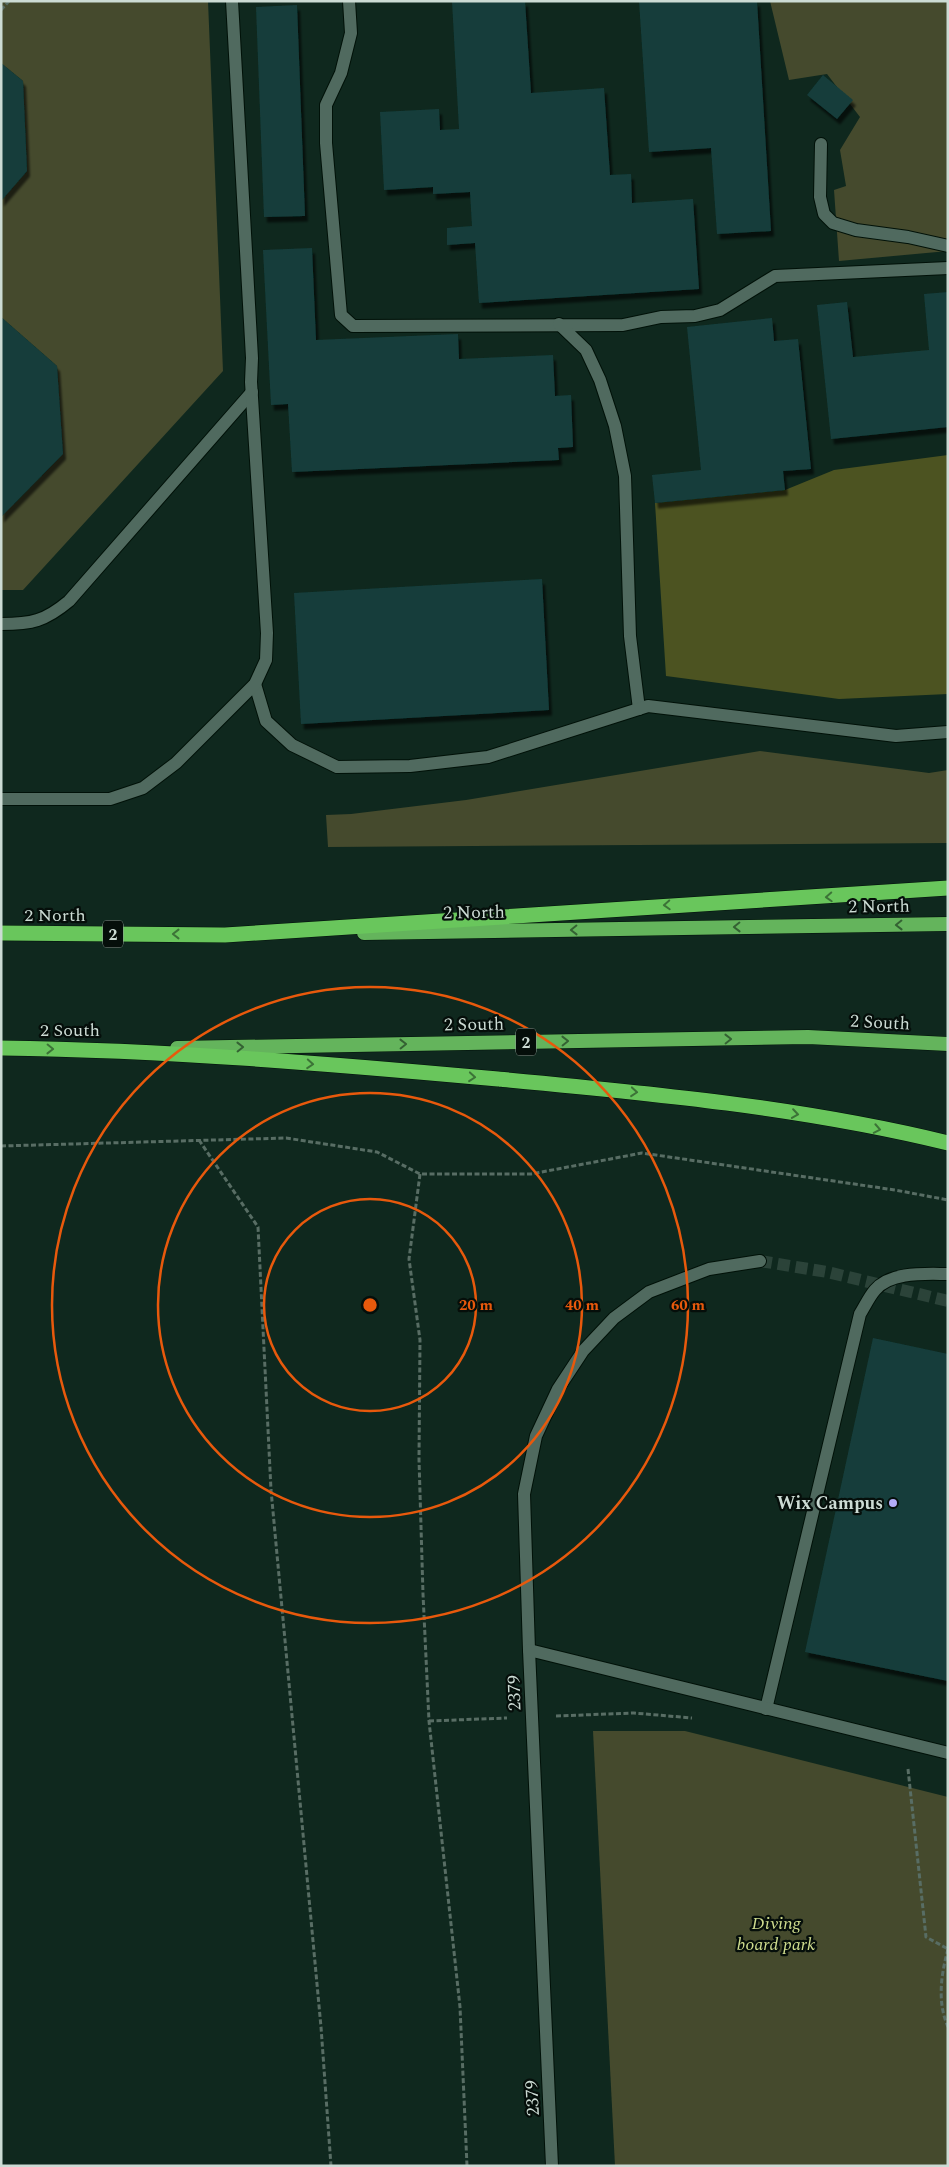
<svg xmlns="http://www.w3.org/2000/svg" width="949" height="2167" font-family="Spectral,serif">
  <defs>
    <filter id="shadow"><feDropShadow dx="3" dy="5.5" stdDeviation="1" flood-color="#0009"/></filter>
  </defs>
  <rect width="100%" height="100%" fill="#0f281e"/>
  <g fill="#454a2d">
    <polygon points="1,1 208,1 223,371 23,590 1,590 1,517 63,454 57,366 1,317 1,201 27,171 23,81 1,63"/>
    <polygon points="770,1 948,1 948,251 839,261 834,190 846,186 840,150 860,117 827,74 789,80"/>
    <polygon points="760,751 929,773 948,770 948,843 328,847 326,815 351,814 466,800"/>
    <polygon points="593,1731 685,1731 948,1797 948,2166 615,2166"/>
  </g>
  <polygon fill="#4c5321" points="948,455 948,694 839,699 666,676 655,503 785,490 834,470"/>
  <g fill="#153d3b" filter="url(#shadow)">
    <polygon points="452,1 525,1 531,93 604,88 610,175 631,174 632,203 693,199 699,289 479,303 475,243 447,245 447,228 472,226 470,192 433,194 433,187 384,190 380,112 439,109 440,130 459,129"/>
    <polygon points="639,1 757,1 771,231 717,234 711,148 649,152"/>
    <polygon points="297,5 305,216 264,217 256,7"/>
    <polygon points="1,63 23,81 27,171 1,201"/>
    <polygon points="823,75 853,100 837,119 807,95"/>
    <polygon points="312,248 316,340 458,334 459,359 553,355 555,396 571,395 573,447 558,448 559,460 292,472 288,404 271,405 263,250"/>
    <polygon points="948,292 948,427 831,439 817,305 847,302 853,357 929,350 924,294"/>
    <polygon points="1,317 57,366 63,454 1,517"/>
    <polygon points="772,318 774,341 798,339 811,469 783,471 785,490 655,503 652,475 701,470 687,327"/>
    <polygon points="542,579 549,710 301,724 294,593"/>
    <polygon points="873,1338 948,1354 948,1681 805,1652"/>
  </g>
  <g fill="none" stroke-linecap="round" stroke-linejoin="round">
    <polyline stroke="#2b4339" stroke-width="12" stroke-dasharray="12 6" stroke-linecap="butt" points="760,1261 827,1272 948,1301"/>
    <g stroke="#001108" stroke-width="14">
      <g id="service">
        <polyline points="349,1 351,33 341,73 326,105 326,143 341,315 353,326 623,325 661,317 695,316 720,310 775,276 948,268"/>
        <polyline points="821,144 820,197 824,214 833,223 856,230 908,237 948,246"/>
        <polyline points="559,324 586,350 600,380 615,426 625,476 630,636 639,709"/>
        <path d="M1,624C32,624 45,621 69,601L252,392"/>
        <polyline points="255,684 266,721 292,745 337,767 410,766 488,757 648,706 896,736 948,732"/>
        <polyline points="1,799 110,799 143,788 176,763 255,684 266,660 267,633 251,382 252,358 232,1"/>
        <path d="M766,1709L860,1314C865,1306 869,1297 875,1290C891,1271 926,1274 948,1274"/>
      </g>
    </g>
    <g stroke="#001108" stroke-width="14">
      <g id="minor">
        <polyline points="529,1650 524,1494 536,1436 558,1389 583,1351 614,1318 649,1292 709,1269 760,1261"/>
        <polyline points="552,2166 529,1650 948,1753"/>
      </g>
    </g>
    <g stroke="#001108" stroke-width="15">
      <g id="trunk">
        <polyline points="364,933 948,924"/>
        <polyline points="177,1048 808,1037 948,1044"/>
      </g>
    </g>
    <g stroke="#001108" stroke-width="16">
      <g id="motorway">
        <polyline points="1,933 225,935 948,888"/>
        <path d="M1,1048C167,1050 333,1064 498,1079C648,1093 801,1107 948,1143"/>
      </g>
    </g>
    <g stroke="#586d64" stroke-width="3" stroke-dasharray="5 2.5" stroke-linecap="butt">
      <polyline points="1,10 9,1"/>
      <polyline points="199,1140 258,1227 271,1490 321,2027 331,2166"/>
      <polyline points="1,1146 286,1138 377,1152 420,1174 531,1174 642,1153 895,1190 948,1200"/>
      <polyline points="420,1174 409,1259 420,1340 419,1459 423,1594 429,1721 460,2007 467,2166"/>
      <polyline points="556,1716 634,1713 692,1718"/>
      <polyline points="429,1721 507,1718"/>
      <polyline points="908,1769 926,1937 948,1949"/>
      <path d="M948,1949C941,1975 937,2002 948,2027"/>
    </g>
    <use href="#service" stroke="#506a5f" stroke-width="12"/>
    <use href="#minor" stroke="#506a5f" stroke-width="12"/>
    <use href="#trunk" stroke="#64b45c" stroke-width="14"/>
    <use href="#motorway" stroke="#69c65c" stroke-width="15"/>
  </g>
  <defs><path id="oneway-chevron" d="M-2-3.5L2.5 0L-2 3.5" fill="none" stroke-width="1.6" stroke-linecap="round" stroke-linejoin="round" transform="scale(1.25)"/></defs>
  <g stroke="#3c7337">
    <use href="#oneway-chevron" transform="translate(829 897) rotate(177)"/>
    <use href="#oneway-chevron" transform="translate(667 905) rotate(177)"/>
    <use href="#oneway-chevron" transform="translate(176 934) rotate(-180)"/>
    <use href="#oneway-chevron" transform="translate(50 1049) rotate(1)"/>
    <use href="#oneway-chevron" transform="translate(310 1064) rotate(4)"/>
    <use href="#oneway-chevron" transform="translate(472 1077) rotate(5)"/>
    <use href="#oneway-chevron" transform="translate(634 1092) rotate(5)"/>
    <use href="#oneway-chevron" transform="translate(795 1114) rotate(8)"/>
    <use href="#oneway-chevron" transform="translate(877 1129) rotate(11)"/>
  </g>
  <g stroke="#346133">
    <use href="#oneway-chevron" transform="translate(899 925) rotate(179)"/>
    <use href="#oneway-chevron" transform="translate(737 927) rotate(179)"/>
    <use href="#oneway-chevron" transform="translate(574 930) rotate(179)"/>
    <use href="#oneway-chevron" transform="translate(728 1039) rotate(-1)"/>
    <use href="#oneway-chevron" transform="translate(565 1041) rotate(-1)"/>
    <use href="#oneway-chevron" transform="translate(403 1044) rotate(-1)"/>
    <use href="#oneway-chevron" transform="translate(240 1047) rotate(-1)"/>
  </g>
  <g fill="none" stroke="#e8590c" stroke-width="2.5">
    <circle cx="370" cy="1305" r="106"/>
    <circle cx="370" cy="1305" r="212"/>
    <circle cx="370" cy="1305" r="318"/>
  </g>
  <circle fill="#b4acf9" stroke="#050e0a" stroke-width="2" cx="893" cy="1503" r="5"/>
  <g text-anchor="middle" stroke-width="4.5" stroke-linejoin="round" paint-order="stroke">
    <g fill="#050e0a" stroke="#909e97" stroke-width="1">
      <rect x="103" y="920.5" width="20" height="27" rx="4"/>
      <rect x="516" y="1028.5" width="20" height="27" rx="4"/>
    </g>
    <g font-size="16" font-weight="bold" fill="#ccdbd4">
      <text x="113" y="940">2</text>
      <text x="526" y="1048">2</text>
    </g>
    <g font-size="18" fill="#ccdbd4" stroke="#050e0a">
      <text transform="translate(879 906) rotate(-1)" y="6">2 North</text>
      <text transform="translate(474 912) rotate(-1)" y="6">2 North</text>
      <text x="55" y="921">2 North</text>
      <text transform="translate(880 1022) rotate(3)" y="6">2 South</text>
      <text transform="translate(474 1024) rotate(-1)" y="6">2 South</text>
      <text x="70" y="1036">2 South</text>
      <text transform="translate(514 1693) rotate(-92)" y="6">2379</text>
      <text transform="translate(532 2098) rotate(-93)" y="6">2379</text>
    </g>
    <g font-size="18" font-weight="bold" fill="#ccdbd4" stroke="#050e0a" text-anchor="end">
      <text x="883" y="1509">Wix Campus</text>
    </g>
    <g font-size="18" font-style="italic" fill="#cfdd8e" stroke="#050e0a">
      <text x="776" y="1929">Diving<tspan x="776" dy="21">board park</tspan></text>
    </g>
  </g>
  <circle cx="370" cy="1305" r="8" fill="#e8590c" stroke="#050e0a" stroke-width="2.5"/>
  <g font-size="15" text-anchor="middle" font-weight="bold" fill="#e8590c" stroke="#050e0a" stroke-width="4.5" stroke-linejoin="round" paint-order="stroke">
    <text x="476" y="1310">20 m</text>
    <text x="582" y="1310">40 m</text>
    <text x="688" y="1310">60 m</text>
  </g>
  <rect width="949" height="2167" fill="none" stroke="#ccdbd4" stroke-width="5"/>
</svg>
